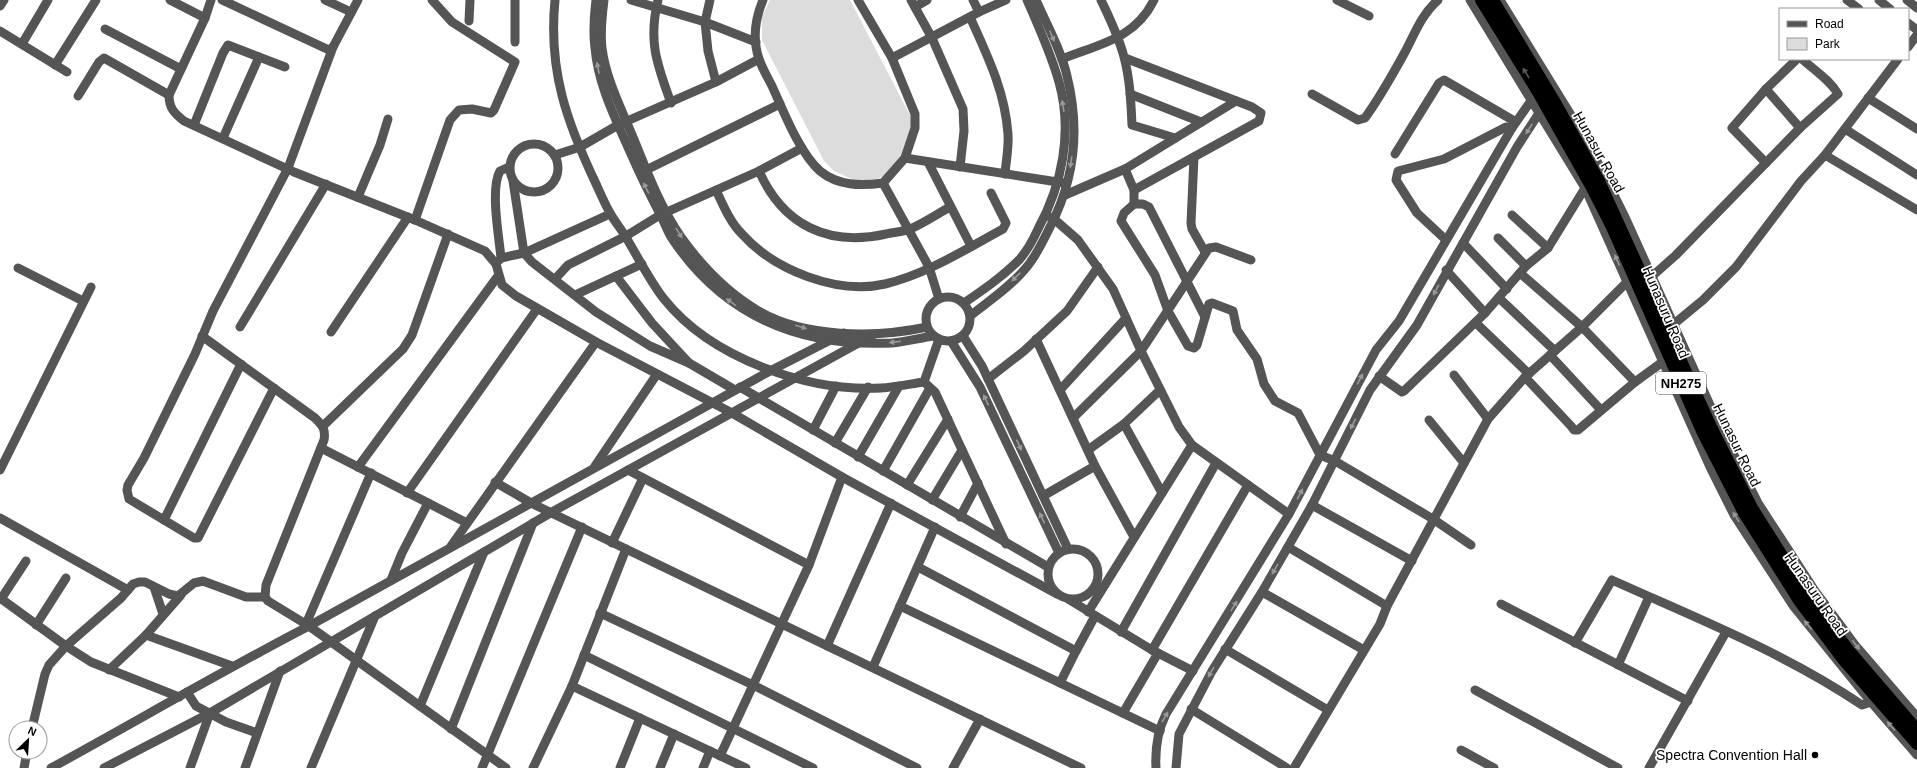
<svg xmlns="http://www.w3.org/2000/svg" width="1917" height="768" font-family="Helvetica,sans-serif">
  <rect width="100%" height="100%" fill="#fff"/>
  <polygon fill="#dcdcdc" points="770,0 850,0 912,119 912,140 888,174 875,180 854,180 834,171 824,161 762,40 762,17"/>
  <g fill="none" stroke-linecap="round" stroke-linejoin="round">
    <g stroke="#dbdbdb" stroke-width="14">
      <g id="highway">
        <polyline points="1481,0 1538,92 1591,186 1612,227 1703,433 1744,513 1800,602 1842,658 1917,744"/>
        <polyline points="1493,0 1553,99 1599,181 1712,429 1752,508 1807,595 1850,652 1917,730"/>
      </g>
    </g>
    <g stroke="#555" stroke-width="9">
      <path d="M170,0L205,18L169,95C169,108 174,113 184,121L294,172L415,220L485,251L496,264L502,285L516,296L596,342L451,546"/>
      <polyline points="222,0 329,50 333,47 358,0"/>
      <polyline points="325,0 351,12"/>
      <path d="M555,0C548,71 567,123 597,186C601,195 605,204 610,213C615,222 622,230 627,239C639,259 650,281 664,299C711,358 807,392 881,388C895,387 910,384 924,382L939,339"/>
      <path d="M596,0C594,16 593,32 595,48C598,85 616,120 631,154C640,175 650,195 661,216C665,224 668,233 673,240C725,317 801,347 892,343C905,342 920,338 933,336"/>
      <path d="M604,0C602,16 600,33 602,48C606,80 623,112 635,142C648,174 661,208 681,237C701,265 727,292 757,310C803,338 876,338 927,327"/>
      <polyline points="631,0 705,22 756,42"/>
      <path d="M658,0C648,42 657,64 671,103"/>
      <polyline points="710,0 705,22 708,51 716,82"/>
      <path d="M763,0C755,19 752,38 759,59C762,68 768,78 772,86C783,110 800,154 820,171C838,186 861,186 883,183L905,158L915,128V114L892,58L858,0"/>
      <polyline points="911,0 932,38 963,109 964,131 960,167"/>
      <polyline points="973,0 979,12"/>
      <path d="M1101,0C1110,19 1119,37 1124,57C1130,79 1131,103 1132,125L1175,138"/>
      <polyline points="1337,0 1369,16"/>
      <polyline points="1470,0 1585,188 1710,467 1734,515 1794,607 1871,702 1917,755"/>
      <polyline points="1500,0 1587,141 1625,217 1720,427 1758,503 1815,591 1855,645 1917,717"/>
      <polyline points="1847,0 1859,9"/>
      <polyline points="1879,0 1890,9"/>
      <polyline points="1907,0 1917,8"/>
      <polyline points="0,6 4,0"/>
      <polyline points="915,7 927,0"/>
      <path d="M970,17C987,55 1005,91 1008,134C1009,147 1006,161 1005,174"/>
      <polyline points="205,18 211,0"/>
      <polyline points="469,21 470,0"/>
      <polyline points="1908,23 1917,30"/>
      <polyline points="105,29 181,69"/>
      <polyline points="0,31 67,72"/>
      <polyline points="515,42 515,0"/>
      <polyline points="22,44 48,0"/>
      <polyline points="1908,47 1917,35"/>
      <polyline points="892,58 979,12 1006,0"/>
      <polyline points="1125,58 1252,107 1261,113 1259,121 1134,190"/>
      <path d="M1062,59C1099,44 1135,39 1154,0"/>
      <polyline points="55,65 96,0"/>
      <polyline points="1766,89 1800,128"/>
      <polyline points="1130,94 1201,122"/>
      <path d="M1312,94L1358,120L1365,118C1380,97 1393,74 1405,52C1415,33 1422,14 1438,0"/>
      <polyline points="78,96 99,62 104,58 169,95"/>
      <polyline points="1868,98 1917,129"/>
      <polyline points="194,125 223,53 228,45 285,67"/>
      <polyline points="1845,129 1917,175"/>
      <polyline points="223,138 259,57"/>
      <circle cx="534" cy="168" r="24"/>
      <polyline points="1395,154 1439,83 1444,80 1516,122"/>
      <polyline points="555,155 580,147 618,125 716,82 759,59"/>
      <polyline points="1825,155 1917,210"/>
      <polyline points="1194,157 1191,223 1192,229 1205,252"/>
      <polyline points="905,158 1064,183"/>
      <polyline points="928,162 971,246"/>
      <polyline points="1766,163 1732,128 1766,89 1797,59"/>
      <polyline points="1125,169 1134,190 1134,204 1124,213 1121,221 1155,275 1168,311 1188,346 1194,348 1197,345 1209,304 1212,303 1233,311 1237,330 1257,359 1264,384 1275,401 1298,413 1320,455 1335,461 1433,519 1471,545"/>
      <path d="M759,171C783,225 828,247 886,234C893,232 903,232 910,229C924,223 937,214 950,207"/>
      <polyline points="642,172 780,104"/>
      <polyline points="513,181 524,253 532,262 596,312 650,346 689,363"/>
      <polyline points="883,183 929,267 939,299"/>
      <path d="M716,190C723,205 730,222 742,234C774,270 837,295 885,284C927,274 966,249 1003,229L1006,223L991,193"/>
      <polyline points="1065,195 1125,169 1236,101"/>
      <polyline points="358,197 380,145 388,119"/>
      <polyline points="1134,204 1143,204 1149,207 1205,317"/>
      <polyline points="1046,215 1054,219 1078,240 1113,289 1141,351 1179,427 1192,445 1289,514"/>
      <polyline points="1512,215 1548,248"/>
      <polyline points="415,220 450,120 459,110 472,109 491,113 494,110 515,62 452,22 432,0"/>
      <polyline points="1498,238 1526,266"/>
      <polyline points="1446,240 1417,213 1396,180 1398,171 1444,159 1506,127 1512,128"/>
      <polyline points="1463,243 1507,289"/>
      <polyline points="501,258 524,253 610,214"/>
      <path d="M498,261L501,258C499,236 490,189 500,171L509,167"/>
      <polyline points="18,268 83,301"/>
      <polyline points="1446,270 1485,313 1526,266 1548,248 1585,188 1588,187"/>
      <polyline points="1520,273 1582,327 1635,382 1668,358"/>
      <polyline points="616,276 642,264"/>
      <polyline points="555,279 568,265 626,236 660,215 759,171 802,148"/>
      <path d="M1649,279L1676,255L1800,128L1838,94C1830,80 1814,70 1802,59"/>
      <polyline points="575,295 616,276 652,323 689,363 735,390"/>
      <circle cx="948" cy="319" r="22"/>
      <polyline points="1499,298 1555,351"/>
      <path d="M964,303C983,290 1002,277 1019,260C1027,251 1033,240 1038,229C1062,185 1073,132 1059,82C1051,54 1039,27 1027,0"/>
      <path d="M970,316C989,301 1010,287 1025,269C1036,257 1043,241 1050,227C1075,179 1080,128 1067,76C1061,50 1047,25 1036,0"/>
      <polyline points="1476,323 1529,374"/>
      <polyline points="240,327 326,184"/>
      <polyline points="1669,328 1703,300 1736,267 1801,181 1825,155 1898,59"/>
      <polyline points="331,332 408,217"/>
      <path d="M202,336L315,418C322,425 326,429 324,440L266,585L265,597L268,601L309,626L506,768"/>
      <polyline points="963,336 982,366 1068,549"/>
      <polyline points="1036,339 1095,466 1134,537"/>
      <polyline points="951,341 980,387 1059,553"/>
      <polyline points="596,342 732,413 842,477 809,565 720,756"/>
      <polyline points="1550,355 1601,410"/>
      <polyline points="1454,375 1488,419"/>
      <polyline points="1379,376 1402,392 1404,391 1485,313"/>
      <polyline points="1525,377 1571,426 1574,430 1578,430 1635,382"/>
      <polyline points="988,379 1024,351 1067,311 1098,267"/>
      <polyline points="924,382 935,392 1006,544"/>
      <polyline points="740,387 1048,567"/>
      <polyline points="274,388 198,538 194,538 129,499 127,490 128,485 144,458 195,354 213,311 288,168 333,47"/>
      <polyline points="1060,390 1126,318"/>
      <polyline points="1073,418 1141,351 1209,248 1216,247 1251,260"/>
      <polyline points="1429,420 1464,463"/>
      <polyline points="1124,424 1162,493"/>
      <polyline points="323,426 403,349 412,335 448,234"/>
      <polyline points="813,430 836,386"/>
      <polyline points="835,443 868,387"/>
      <polyline points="321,448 467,523"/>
      <polyline points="1088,450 1124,424 1160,390"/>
      <polyline points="858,457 899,386"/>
      <polyline points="595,466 657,374"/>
      <polyline points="358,467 498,276"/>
      <polyline points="0,470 91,287"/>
      <polyline points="628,470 809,565"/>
      <polyline points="883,471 930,388"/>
      <polyline points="842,477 1057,594"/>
      <polyline points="495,482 531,503 626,549 1081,768"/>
      <polyline points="907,485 948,419"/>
      <polyline points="407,493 537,309"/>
      <polyline points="1043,496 1095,466"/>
      <polyline points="932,500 962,450"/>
      <polyline points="1312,505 1412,561"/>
      <polyline points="960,517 978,483"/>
      <polyline points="0,518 128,590"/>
      <polyline points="164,520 241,364"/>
      <polyline points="612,543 643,478"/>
      <polyline points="1288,547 1387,606"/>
      <circle cx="1073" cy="574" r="25"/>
      <polyline points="626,549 572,686 746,768"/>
      <polyline points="918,567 1076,651 1095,616"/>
      <polyline points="391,580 402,553 428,503"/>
      <polyline points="154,587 163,614"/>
      <polyline points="1262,592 1364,650"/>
      <polyline points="181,595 146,635 232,666"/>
      <polyline points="0,598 66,646 91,662 179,697"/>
      <polyline points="1,599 26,561"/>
      <polyline points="1068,599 1152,650 1193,671"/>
      <polyline points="1501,604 1688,701"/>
      <polyline points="900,606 1160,731"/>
      <polyline points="1088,612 1192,445"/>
      <polyline points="600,613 753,685 917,768"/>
      <polyline points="306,624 371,473"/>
      <polyline points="36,625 66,578"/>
      <polyline points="1121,632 1216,463"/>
      <path d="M1575,643L1612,580C1696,618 1785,653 1862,705L1871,702"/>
      <polyline points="827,646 891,503"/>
      <polyline points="1225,649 1328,710"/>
      <polyline points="1152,650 1248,485"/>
      <polyline points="584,655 813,768"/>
      <polyline points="1618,665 1649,597"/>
      <polyline points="873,667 935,527"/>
      <polyline points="109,670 146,635"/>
      <polyline points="1060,683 1076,651"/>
      <polyline points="1475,690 1618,768"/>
      <polyline points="187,692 196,706 226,722 257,733"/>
      <polyline points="420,706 484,552"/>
      <polyline points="1191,709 1287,768"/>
      <polyline points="1123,713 1158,653"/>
      <polyline points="32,728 45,674 49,665 66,646 121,598 133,584 139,582 145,582 169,594 178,596 194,583 203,581 246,597 265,597"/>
      <polyline points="451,729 533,523"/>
      <polyline points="1461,750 1494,768"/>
      <polyline points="24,768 27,752"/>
      <path d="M51,768C137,721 222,671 309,626L770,371L844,333"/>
      <polyline points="104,768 210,713 552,512 873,335"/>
      <polyline points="190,768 210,713"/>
      <polyline points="245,768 280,671"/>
      <polyline points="311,768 375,616"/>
      <polyline points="482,768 582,527"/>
      <polyline points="533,768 572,686"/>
      <polyline points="620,768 640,718"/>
      <polyline points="660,768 674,734"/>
      <polyline points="703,768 710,751"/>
      <polyline points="953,768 980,719"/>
      <path d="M1156,768C1155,750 1158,730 1166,714L1289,514L1376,350L1399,321L1512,128L1535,95"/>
      <polyline points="1176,768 1179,734 1212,671 1262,592 1312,505 1370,390 1417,325 1517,147 1541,110"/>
      <polyline points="1294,768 1380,624 1387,606 1488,419 1525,377 1582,327 1631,278"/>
      <polyline points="1649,768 1726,632"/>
    </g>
    <use href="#highway" stroke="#000" stroke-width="12"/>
  </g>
  <defs><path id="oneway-solid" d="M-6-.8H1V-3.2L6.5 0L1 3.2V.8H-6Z"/></defs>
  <g fill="#999">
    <use href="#oneway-solid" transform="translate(1052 36) rotate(67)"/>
    <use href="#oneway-solid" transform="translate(598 68) rotate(-101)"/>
    <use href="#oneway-solid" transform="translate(1063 106) rotate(-99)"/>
    <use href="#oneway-solid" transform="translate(1529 129) rotate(122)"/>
    <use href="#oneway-solid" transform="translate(1071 162) rotate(98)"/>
    <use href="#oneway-solid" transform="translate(646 188) rotate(-118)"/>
    <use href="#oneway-solid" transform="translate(679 233) rotate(58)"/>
    <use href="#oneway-solid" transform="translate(1617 260) rotate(-114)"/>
    <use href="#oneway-solid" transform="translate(1016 277) rotate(137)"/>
    <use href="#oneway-solid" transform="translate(1436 290) rotate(119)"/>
    <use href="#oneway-solid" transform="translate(731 302) rotate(-144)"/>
    <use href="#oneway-solid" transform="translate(801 327) rotate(16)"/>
    <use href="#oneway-solid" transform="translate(895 342) rotate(173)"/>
    <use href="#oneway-solid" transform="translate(1360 379) rotate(-62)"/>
    <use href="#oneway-solid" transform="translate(986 400) rotate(-115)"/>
    <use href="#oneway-solid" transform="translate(1353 424) rotate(117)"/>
    <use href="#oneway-solid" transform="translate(1019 445) rotate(65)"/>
    <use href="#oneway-solid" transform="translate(1300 494) rotate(-62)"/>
    <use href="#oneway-solid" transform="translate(1736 517) rotate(-121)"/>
    <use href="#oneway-solid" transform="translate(1042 518) rotate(-115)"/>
    <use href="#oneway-solid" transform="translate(1275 569) rotate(120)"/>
    <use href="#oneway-solid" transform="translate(1234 606) rotate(-59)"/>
    <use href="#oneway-solid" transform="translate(1808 625) rotate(-129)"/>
    <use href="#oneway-solid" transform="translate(1856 645) rotate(51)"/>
    <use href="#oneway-solid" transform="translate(1211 672) rotate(120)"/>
    <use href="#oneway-solid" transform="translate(1165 717) rotate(-60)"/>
    <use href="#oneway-solid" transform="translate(1891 726) rotate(-131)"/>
  </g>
  <use fill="#595959" href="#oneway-solid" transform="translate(1526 73) rotate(-121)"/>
  <circle fill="#000" stroke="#fff" stroke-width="1.5" cx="1815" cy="755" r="4"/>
  <g text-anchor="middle" stroke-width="3.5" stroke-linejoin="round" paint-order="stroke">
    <rect fill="#fff" stroke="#4c4c4c" stroke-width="1" x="1656" y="372" width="50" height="22" rx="3"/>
    <g font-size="13" font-weight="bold" fill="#000">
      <text x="1681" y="388">NH275</text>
    </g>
    <g font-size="14" fill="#000" stroke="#fff">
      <text transform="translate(1599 152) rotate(61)" y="5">Hunasur Road</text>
      <text transform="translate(1666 312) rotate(67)" y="5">Hunasuru Road</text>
      <text transform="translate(1737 445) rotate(64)" y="5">Hunasur Road</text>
      <text transform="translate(1816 594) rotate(55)" y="5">Hunasuru Road</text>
    </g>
    <g font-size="14" fill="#000" stroke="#fff" text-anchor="end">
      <text x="1807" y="760">Spectra Convention Hall</text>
    </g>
  </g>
  <rect x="1779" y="8" width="130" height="52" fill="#ffffff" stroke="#999999"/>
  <rect x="1787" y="21" width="20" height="6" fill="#555555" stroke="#999999"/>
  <text x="1815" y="28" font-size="12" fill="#000000">Road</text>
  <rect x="1787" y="38" width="20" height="12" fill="#dcdcdc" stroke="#999999"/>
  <text x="1815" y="48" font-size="12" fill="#000000">Park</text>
  <g transform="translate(28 740) rotate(25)"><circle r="19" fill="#ffffff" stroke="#999999"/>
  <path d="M0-3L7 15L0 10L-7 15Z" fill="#000000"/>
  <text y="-6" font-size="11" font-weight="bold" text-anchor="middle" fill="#000000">N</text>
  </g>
</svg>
